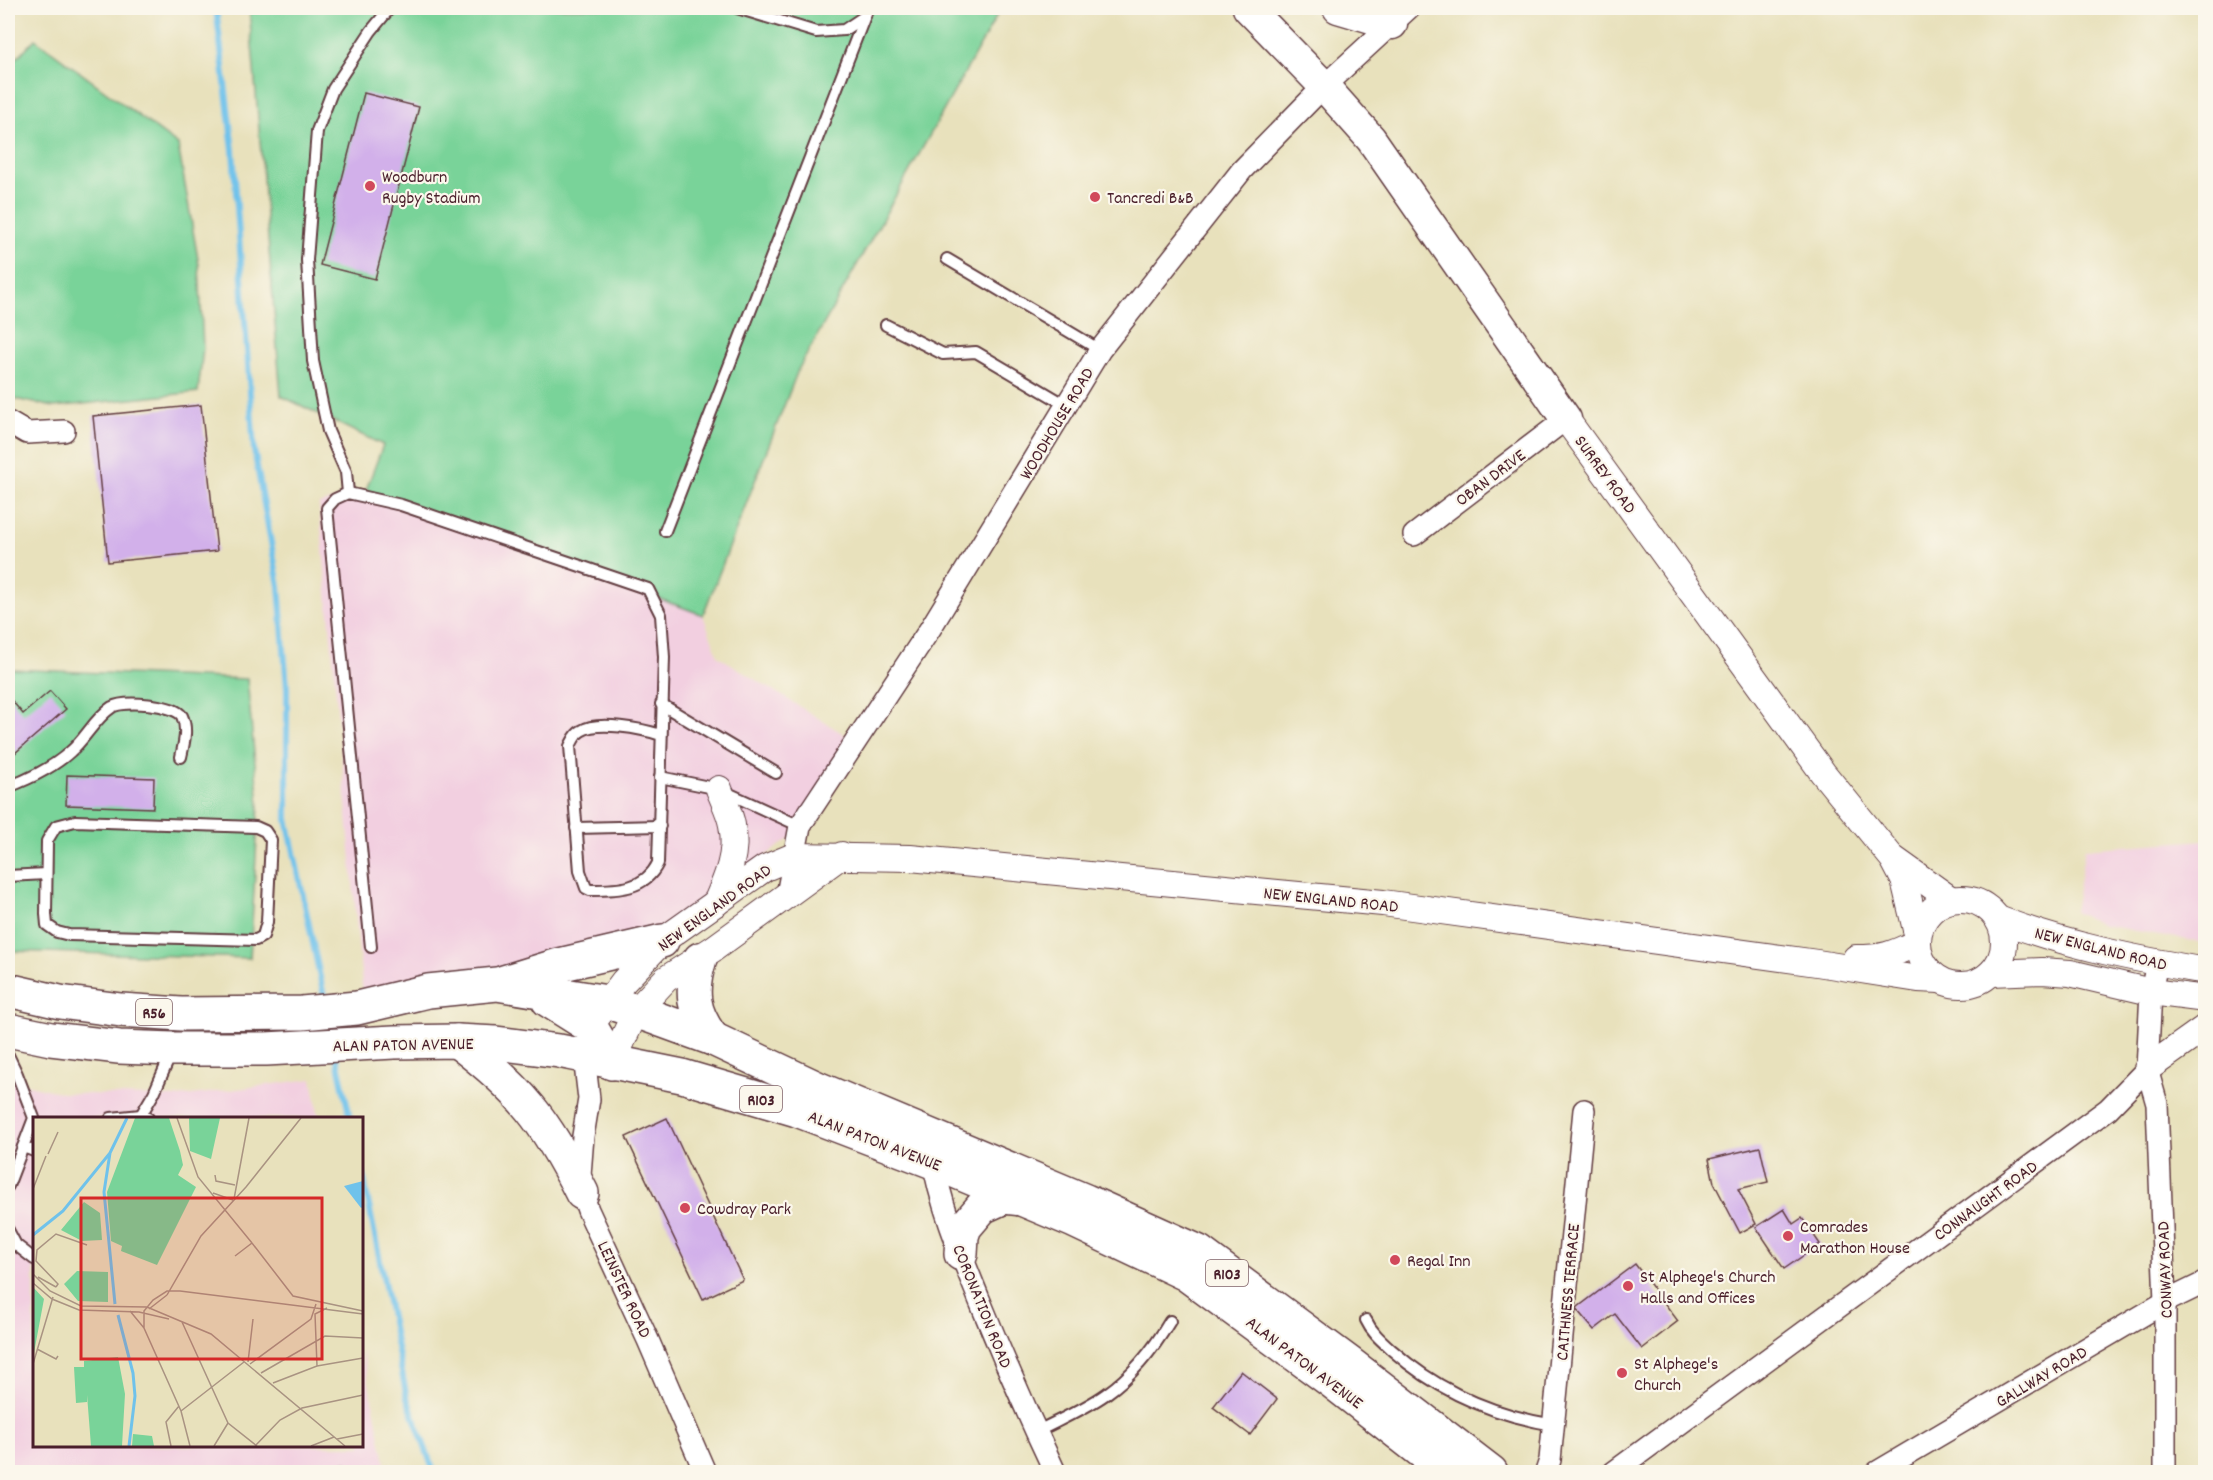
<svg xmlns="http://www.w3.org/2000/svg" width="2213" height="1480" font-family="Dekko,sans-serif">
  <rect width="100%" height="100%" fill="#fbf7ec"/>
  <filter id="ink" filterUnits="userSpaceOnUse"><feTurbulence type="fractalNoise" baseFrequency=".0167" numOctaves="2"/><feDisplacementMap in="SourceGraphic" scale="12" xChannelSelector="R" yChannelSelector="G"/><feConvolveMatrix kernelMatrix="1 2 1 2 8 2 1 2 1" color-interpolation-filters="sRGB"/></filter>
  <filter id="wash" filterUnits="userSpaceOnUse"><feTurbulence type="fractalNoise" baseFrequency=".008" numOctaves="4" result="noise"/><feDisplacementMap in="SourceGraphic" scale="24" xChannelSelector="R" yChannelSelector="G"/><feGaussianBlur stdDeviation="1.35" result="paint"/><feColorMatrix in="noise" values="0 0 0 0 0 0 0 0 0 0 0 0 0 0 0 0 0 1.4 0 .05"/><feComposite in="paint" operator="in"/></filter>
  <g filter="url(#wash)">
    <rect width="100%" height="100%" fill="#e8e1bc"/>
    <g fill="#f2cfe0">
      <polygon points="360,492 703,615 718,656 850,738 792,837 614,962 363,995 319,504"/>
      <polygon points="2205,840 2205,943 2103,925 2074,912 2085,849"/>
      <polygon points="312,1079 319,1118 34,1118 34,1446 362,1446 362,1349 387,1472 8,1472 8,1080 62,1093 177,1097"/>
    </g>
    <g fill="#79d399" stroke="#627962" stroke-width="1.5">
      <polygon points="249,8 1001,8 798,370 703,615 366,490 383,445 281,396"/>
      <polygon points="35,39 178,145 199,265 203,348 198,392 54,407 15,399 8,395 8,67"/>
      <polygon points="8,669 247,679 259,805 250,958 8,951"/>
      <polygon points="347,1462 348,1472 259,1472"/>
    </g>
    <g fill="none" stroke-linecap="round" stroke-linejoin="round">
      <g stroke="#6fc2eb" stroke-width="6">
        <polyline points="216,8 233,150 254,450 279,586 287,688 287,819 325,1001"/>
        <polyline points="336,1055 350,1118"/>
        <polyline points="362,1170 407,1398 434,1472"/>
      </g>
    </g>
    <g id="blocks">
      <g fill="#d2b0ea">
        <polygon points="364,93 419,107 375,279 320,265"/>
        <polygon points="201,405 217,551 108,562 93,416"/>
        <polygon points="50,691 66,709 8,759 8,696 23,714"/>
        <polygon points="67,775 154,778 153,808 66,805"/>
        <polygon points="667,1118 743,1280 703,1299 626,1137"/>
        <polygon points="1760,1147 1768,1182 1738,1189 1756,1224 1740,1233 1714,1183 1709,1159"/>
        <polygon points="1784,1209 1793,1224 1802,1218 1820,1244 1784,1269 1756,1227"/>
        <polygon points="1635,1264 1678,1321 1642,1349 1615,1314 1594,1330 1577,1310 1578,1307"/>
        <polygon points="1241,1371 1277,1399 1250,1435 1213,1407"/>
      </g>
    </g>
  </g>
  <g filter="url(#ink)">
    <use href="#blocks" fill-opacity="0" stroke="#623c41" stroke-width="1.5"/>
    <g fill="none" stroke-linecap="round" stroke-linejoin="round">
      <g stroke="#623c41" stroke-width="14">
        <g id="service">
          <polyline points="737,8 816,32 844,30 865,16"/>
          <polyline points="947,259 1100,350"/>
          <polyline points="886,325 943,354 976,352 1066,405"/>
          <polyline points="348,493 346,472 328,431 313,361 307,260 317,131 333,89 371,31 390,8"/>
          <polyline points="665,531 868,8"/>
          <polyline points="661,704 776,773"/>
          <polyline points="660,777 719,789 800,826"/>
          <path d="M8,787C29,779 54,767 71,751C86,738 95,718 112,707C124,700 174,704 182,716C188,729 184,743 181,757"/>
          <polygon points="75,821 256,827 265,831 271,840 267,922 263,936 256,940 69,935 57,932 47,925 46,914 47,841 56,826"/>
          <polyline points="576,828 660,826"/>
          <polyline points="8,876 46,874"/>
          <path d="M371,947L327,508L335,499L348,493L401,505L648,589L661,615L664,657L658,863C645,890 618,890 590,890L586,888L580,871L570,746C573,741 575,734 581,731C597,720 643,729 661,735"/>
          <polyline points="8,1055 17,1074 34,1118 8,1186"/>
          <polyline points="141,1115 154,1093 171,1054"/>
          <polyline points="111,1118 141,1115 148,1118"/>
          <polyline points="23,1147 34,1151"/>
          <polyline points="8,1230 16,1245 34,1259"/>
          <path d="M1366,1320C1372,1333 1382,1341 1393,1351C1438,1391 1494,1415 1554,1425"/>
          <path d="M1036,1432C1059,1420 1085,1409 1106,1394C1133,1375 1153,1350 1170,1321"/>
        </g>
      </g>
      <g stroke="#623c41" stroke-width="24">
        <g id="minor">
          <polyline points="8,422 27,433 64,431"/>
          <polyline points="1414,535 1566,419"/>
          <polyline points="787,895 800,826 930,629 1100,350 1242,170 1324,86 1409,8"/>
          <polyline points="584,1056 589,1099 583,1136 580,1175 582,1193 588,1210 648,1340 705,1472"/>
          <polyline points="2147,1069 2157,1104 2165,1302 2165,1472"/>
          <path d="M932,1155C940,1205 960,1252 979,1299C1003,1358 1028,1415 1055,1472"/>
          <polyline points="1546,1472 1550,1460 1584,1110"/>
          <polyline points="1614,1472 2108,1109 2147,1069 2151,992 2157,963"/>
          <polyline points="1877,1472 2165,1302 2206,1282"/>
        </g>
      </g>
      <g stroke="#623c41" stroke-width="28">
        <g id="tertiary">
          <polyline points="1566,419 1823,773 1893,859 1904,880 1917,934"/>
          <polyline points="1894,859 1950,899"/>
          <circle cx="1961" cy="942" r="43"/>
          <path d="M716,903C727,878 738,853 732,825C730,813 723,800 719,789"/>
          <path d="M1998,919C2066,945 2135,959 2206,971"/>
          <path d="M1856,958C1882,958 1892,955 1916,943"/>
          <polyline points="1991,973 2042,971 2070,973 2151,992 2206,999"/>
          <polyline points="597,1017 623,982 662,941 765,868 794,856 910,858 1383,903 1817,963 1918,979 1940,980"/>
          <polyline points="612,1063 636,1011 666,979 713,949 842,855"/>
          <polyline points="2147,1069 2206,1027"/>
        </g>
      </g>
      <g stroke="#623c41" stroke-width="33">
        <g id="secondary">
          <polyline points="1248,8 1324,86 1371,139 1566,419"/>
          <polyline points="1338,8 1392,24"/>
        </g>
      </g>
      <g stroke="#623c41" stroke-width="36">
        <g id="primary">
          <path d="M700,959C690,991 692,1012 713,1039"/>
          <polyline points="504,982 559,965 662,941"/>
          <polyline points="8,990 60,1002 121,1010 181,1014 302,1013 357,1008 428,991 497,984 607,1002 636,1011 713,1039 817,1088 1086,1201 1199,1252 1349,1363 1491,1472"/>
          <polyline points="548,1000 591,1027 612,1063"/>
          <polyline points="8,1030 51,1039 119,1047 173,1049 266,1049 394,1042 457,1041 496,1043 559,1051 682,1076 760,1099 797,1110 933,1162 1074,1221 1186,1274 1334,1383 1448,1472"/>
          <path d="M457,1041C521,1089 546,1121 582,1193"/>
          <polyline points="961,1254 962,1236 965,1227 982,1207 1004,1197 1023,1199"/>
        </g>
      </g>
      <use href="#service" stroke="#fff" stroke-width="10"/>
      <use href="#minor" stroke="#fff" stroke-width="21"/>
      <use href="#tertiary" stroke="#fff" stroke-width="26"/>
      <use href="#secondary" stroke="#fff" stroke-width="30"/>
      <use href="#primary" stroke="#fff" stroke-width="33"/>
    </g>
  </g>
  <g fill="#d1495b" stroke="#fbf7ec" stroke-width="2">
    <circle cx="370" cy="186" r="6"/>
    <circle cx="1095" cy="197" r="6"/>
    <circle cx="685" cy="1208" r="6"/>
    <circle cx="1788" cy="1236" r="6"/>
    <circle cx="1395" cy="1260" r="6"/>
    <circle cx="1628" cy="1286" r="6"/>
    <circle cx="1622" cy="1373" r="6"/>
  </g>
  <g text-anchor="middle" stroke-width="4.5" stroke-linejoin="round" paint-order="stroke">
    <g fill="#fbf7ec" stroke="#7f6065" stroke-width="1.5">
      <rect x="136" y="999" width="36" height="26" rx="4.5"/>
      <rect x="740" y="1086" width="42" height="26" rx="4.5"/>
      <rect x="1206" y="1260" width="42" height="26" rx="4.5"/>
    </g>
    <g font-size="16" font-weight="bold" fill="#4a1f2b">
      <text x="154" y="1018">R56</text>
      <text x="761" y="1105">R103</text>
      <text x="1227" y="1279">R103</text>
    </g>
    <g font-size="18" fill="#4a1f2b" stroke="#fbf7ec" text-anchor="start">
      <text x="382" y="182">Woodburn<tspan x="382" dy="21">Rugby Stadium</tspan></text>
      <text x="1107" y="203">Tancredi B&amp;B</text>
      <text x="697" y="1214">Cowdray Park</text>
      <text x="1800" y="1232">Comrades<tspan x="1800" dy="21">Marathon House</tspan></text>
      <text x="1407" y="1266">Regal Inn</text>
      <text x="1640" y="1282">St Alphege's Church<tspan x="1640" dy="21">Halls and Offices</tspan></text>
      <text x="1634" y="1369">St Alphege's<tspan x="1634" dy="21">Church</tspan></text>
    </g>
    <g font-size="18" fill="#4a1f2b" stroke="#fbf7ec">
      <text transform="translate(1056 423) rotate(-59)" y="6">WOODHOUSE ROAD</text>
      <text transform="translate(1606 474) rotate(54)" y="6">SURREY ROAD</text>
      <text transform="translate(1490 477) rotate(-37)" y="6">OBAN DRIVE</text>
      <text transform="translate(1331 899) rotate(6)" y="6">NEW ENGLAND ROAD</text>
      <text transform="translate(714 907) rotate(-36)" y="6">NEW ENGLAND ROAD</text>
      <text transform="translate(2101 948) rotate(14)" y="6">NEW ENGLAND ROAD</text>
      <text transform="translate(403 1044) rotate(-1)" y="6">ALAN PATON AVENUE</text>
      <text transform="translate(875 1140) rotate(21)" y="6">ALAN PATON AVENUE</text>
      <text transform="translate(1985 1200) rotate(-36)" y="6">CONNAUGHT ROAD</text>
      <text transform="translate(2164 1270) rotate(-92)" y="6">CONWAY ROAD</text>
      <text transform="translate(625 1289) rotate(65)" y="6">LEINSTER ROAD</text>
      <text transform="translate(1567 1292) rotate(-85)" y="6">CAITHNESS TERRACE</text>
      <text transform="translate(983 1306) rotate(68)" y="6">CORONATION ROAD</text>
      <text transform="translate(1305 1362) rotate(37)" y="6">ALAN PATON AVENUE</text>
      <text transform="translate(2041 1376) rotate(-31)" y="6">GALLWAY ROAD</text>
    </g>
  </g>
  <g transform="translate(33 1117)">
    <rect width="330" height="330" fill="#e8e1bc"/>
    <path d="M102,1H136L147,34L150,48L145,58L163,70L124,148L88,134L89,129L78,124L74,75ZM156,1H187L178,42L157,34ZM51,85L67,96L69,123L49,124L28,113ZM44,154L75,155V185L45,184L31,167ZM0,170L11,182L0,241ZM85,240L92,277L89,329H58L54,278V285L43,286L41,250H51V244ZM100,317L119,319L121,329H99Z" fill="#79d399"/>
    <path d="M330,64V90L328,91L311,69Z" fill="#6fc2eb"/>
    <path fill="none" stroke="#6fc2eb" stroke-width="3" d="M77,36L71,75L82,187M0,118L30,94L77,36L94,1M85,198L100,256L102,279L96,329"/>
    <path fill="none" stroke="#a99382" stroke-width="1.5" d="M144,1L165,60L219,126M15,37L25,15M182,58L183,64L202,68M0,72L13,39M180,76L200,83M201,82L216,1M202,139L219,126L260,179L330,194M0,157L17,174L48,189L114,190L178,217L312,329M5,160L23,170M0,166L19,182L46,193L106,195L136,202M23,170L25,167L3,144L4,133L23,117L54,128M134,178L168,119L213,70L268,1M116,192L134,178M97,194L111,211M149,205L195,306L224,329M4,232L23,242L25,239M215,245L220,202M0,247L20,180M217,247L278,202L283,187M284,249L282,197L294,191M228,256L292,219L330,221M240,266L284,249L330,241M148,294L211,245M304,322L330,317M138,329L133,305L146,289M157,329L148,294L111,211V194L120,183L134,174H147L330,197M181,329L195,306M222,329L247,303L269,291L330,278M278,329L301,320"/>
    <path fill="#d62828" fill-opacity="0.15" stroke="#d62828" stroke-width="3" d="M48,81H289V242H48Z"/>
    <rect width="330" height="330" fill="none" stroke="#4a1f2b" stroke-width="3"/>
  </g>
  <rect width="2213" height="1480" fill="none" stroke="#fbf7ec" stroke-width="30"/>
</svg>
